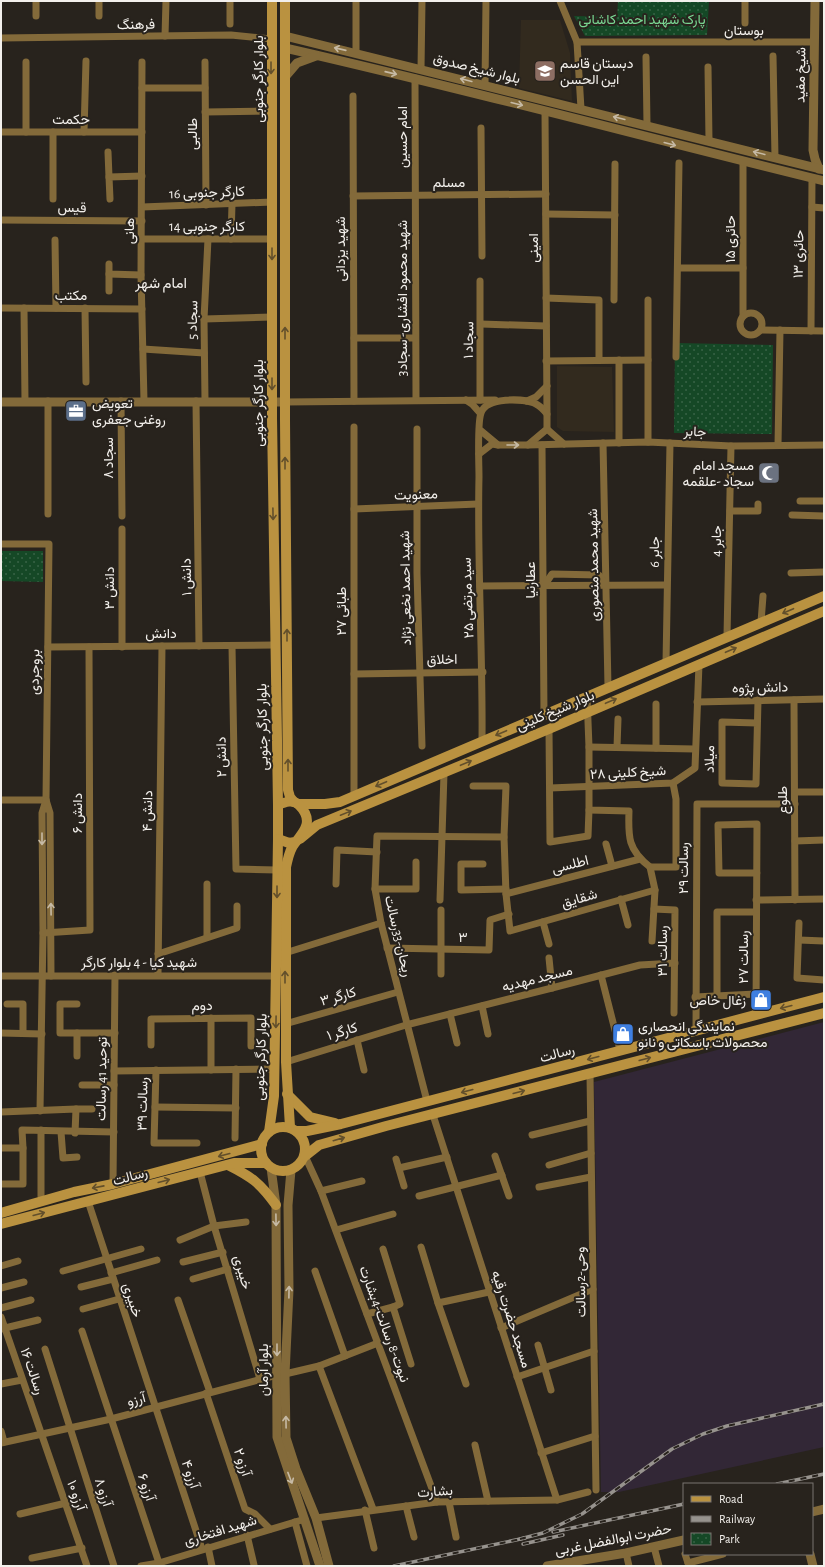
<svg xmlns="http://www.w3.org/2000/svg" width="825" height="1567" font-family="'Alegreya Sans',Vazirmatn,sans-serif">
  <defs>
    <pattern id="park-dots" width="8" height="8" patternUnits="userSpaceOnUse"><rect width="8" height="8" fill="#154826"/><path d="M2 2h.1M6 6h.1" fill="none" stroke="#386346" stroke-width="1.8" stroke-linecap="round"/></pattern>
  </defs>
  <rect width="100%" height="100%" fill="#28231d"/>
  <polygon fill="#322736" points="824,1022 824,1447 619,1492 601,1492 594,1082"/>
  <g fill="#322a1e">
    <polygon points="521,20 560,20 570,53 572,101 519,88"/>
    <polygon points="557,366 612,367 614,432 563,431 557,427"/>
  </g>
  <g fill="url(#park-dots)">
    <polygon points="618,1 709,1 707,35 585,36 574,16 617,17"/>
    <polygon points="675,343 773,345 772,434 674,433"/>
    <polygon points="1,551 43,551 43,582 1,581"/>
  </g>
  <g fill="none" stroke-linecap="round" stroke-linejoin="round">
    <g stroke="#836a3a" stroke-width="7">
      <polyline points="36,1 36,16"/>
      <polyline points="560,1 577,42 581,109"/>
      <polyline points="745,1 745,23"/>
      <polyline points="99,16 99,1"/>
      <polyline points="230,24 230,1"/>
      <polyline points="165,36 166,1"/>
      <polyline points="1,38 231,35 271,39"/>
      <polyline points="577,42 814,42"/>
      <polyline points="356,52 356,1"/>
      <polyline points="773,56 775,157"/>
      <polyline points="646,57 647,125"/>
      <polyline points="142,62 141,275 144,401"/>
      <polyline points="205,62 206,205"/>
      <polyline points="708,67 709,141"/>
      <polyline points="421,69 422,1"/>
      <polyline points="415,78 416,400"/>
      <polyline points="485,85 486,1"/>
      <polyline points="142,88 205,88"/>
      <polyline points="353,96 354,401"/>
      <polyline points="545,111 547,414"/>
      <polyline points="205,112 271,111"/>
      <polyline points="481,128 482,256"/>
      <polyline points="1,132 142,132"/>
      <polyline points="26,132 26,62"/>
      <polyline points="53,132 53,199"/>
      <polyline points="84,132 86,61"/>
      <polyline points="108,152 109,177"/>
      <polyline points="743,161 743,316"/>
      <polyline points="353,196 546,194"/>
      <polyline points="110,199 109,177 142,176"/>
      <polyline points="142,207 272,202"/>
      <polyline points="812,207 824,208"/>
      <polyline points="546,214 615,215"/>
      <polyline points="1,220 142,221"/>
      <polyline points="142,239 272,239"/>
      <polyline points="231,239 232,204"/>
      <polyline points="55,240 56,308"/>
      <polyline points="109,264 109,274 141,275"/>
      <polyline points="678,268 743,268"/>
      <polyline points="109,291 109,274"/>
      <polyline points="546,298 599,300 599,360"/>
      <polyline points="614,300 615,164"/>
      <polyline points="648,300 648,442"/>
      <polyline points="1,308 142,309"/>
      <polyline points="24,308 25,401"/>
      <polyline points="85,308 86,382"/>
      <circle cx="751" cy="324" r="11"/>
      <polyline points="204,319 272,317"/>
      <polyline points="481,324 546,326"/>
      <polyline points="761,330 824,331"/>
      <polyline points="811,331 812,178"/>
      <polyline points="354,338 415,338"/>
      <polyline points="143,349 204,353"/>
      <polyline points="676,357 679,163"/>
      <polyline points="546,361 648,360"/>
      <polyline points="205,400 204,319 208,239"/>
      <polyline points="466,400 472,404 480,413"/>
      <polyline points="480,400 480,281"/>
      <polyline points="121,401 122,516"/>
      <polyline points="196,401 199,646"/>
      <polyline points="527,401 536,397 547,386"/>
      <polyline points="285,402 495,400"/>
      <polyline points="417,429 417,573 422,746"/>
      <polyline points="547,429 564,444"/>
      <path d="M480,430L498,445H528L547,429V414C544,410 540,406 536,404C523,398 486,397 481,413C477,424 479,463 479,477C477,565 483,653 482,741"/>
      <polyline points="603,443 608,687"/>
      <polyline points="619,443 619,360"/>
      <polyline points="528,445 648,442 731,446 824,445"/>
      <polyline points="542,445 544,715"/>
      <polyline points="778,445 780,330"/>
      <polyline points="479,454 492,444 498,445"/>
      <polyline points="800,501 824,501"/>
      <polyline points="354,509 478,504"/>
      <polyline points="730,511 758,511 758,504"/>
      <polyline points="48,514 48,401"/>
      <polyline points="792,515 824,516"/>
      <polyline points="122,529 122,647"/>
      <polyline points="1,544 49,544 46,800 42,813 43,933 40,1111"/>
      <polyline points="791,573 824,572"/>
      <polyline points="480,586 666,585"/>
      <polyline points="544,586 552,574 599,575 607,586"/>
      <polyline points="761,622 763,596"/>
      <polyline points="727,636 731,446"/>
      <polyline points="232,646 236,869 277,870"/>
      <polyline points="48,647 274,645"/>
      <polyline points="666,663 670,443"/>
      <polyline points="354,674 483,672"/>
      <path d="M587,696L589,747V810L629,811C628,837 628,850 650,867L655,890L652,941"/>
      <polyline points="794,700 795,900"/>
      <polyline points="697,702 824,699"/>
      <polyline points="656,704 656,748"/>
      <polyline points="757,723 722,722 722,783 756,784 758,700"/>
      <polyline points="549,729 550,842 588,836 589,810"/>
      <polyline points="589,747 695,749"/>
      <polyline points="617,747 618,719"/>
      <polyline points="550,788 673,783 695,768 699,664"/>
      <polyline points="795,792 824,792"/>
      <polyline points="354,796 354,427"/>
      <polyline points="1,800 46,800"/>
      <polyline points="46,800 50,813 51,976"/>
      <polyline points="504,837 506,894 510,931 655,890"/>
      <polyline points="795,841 824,840"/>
      <polyline points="606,844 612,866"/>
      <polyline points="483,864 461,864 461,890 506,889"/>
      <polyline points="650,867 676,867 676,799 673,783"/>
      <polyline points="336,884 337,850 377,852"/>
      <polyline points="375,889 416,889 416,862"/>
      <polyline points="506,894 640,859"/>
      <polyline points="621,899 628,925"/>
      <polyline points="440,900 444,773"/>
      <polyline points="756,900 824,899"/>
      <polyline points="654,909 675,910 674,1013"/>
      <polyline points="441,910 441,974"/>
      <polyline points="543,922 549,944"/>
      <polyline points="799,923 797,978 824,980"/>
      <polyline points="43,933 90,930 89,647"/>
      <polyline points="207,937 207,884"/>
      <polyline points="799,940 824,941"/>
      <polyline points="387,948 489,950 490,920 509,914"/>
      <polyline points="285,953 381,923"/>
      <polyline points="158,954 237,928 237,906"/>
      <polyline points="549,958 552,988"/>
      <polyline points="158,975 162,646"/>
      <polyline points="601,975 620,1050"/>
      <polyline points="1,976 277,976"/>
      <polyline points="717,996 717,912 756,912"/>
      <polyline points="695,997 756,994"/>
      <polyline points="7,1004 23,1004 23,1033"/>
      <polyline points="77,1004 60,1004 60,1033 115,1033"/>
      <polyline points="482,1006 488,1034"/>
      <polyline points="450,1014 457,1043"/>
      <path d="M756,1014C756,951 757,888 757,824L718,825L719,873H757"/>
      <polyline points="285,1024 398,992"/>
      <polyline points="696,1030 697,804 795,804"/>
      <polyline points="1,1033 42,1034"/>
      <polyline points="77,1033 77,1056"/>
      <polyline points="357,1040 364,1070"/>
      <polyline points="151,1045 151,1019 251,1018 251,1046"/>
      <polyline points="286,1062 406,1025 552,988 640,965 675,963"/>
      <polyline points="156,1070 154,1143 197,1143"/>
      <polyline points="211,1070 211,1018"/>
      <polyline points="114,1071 275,1069"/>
      <polyline points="590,1074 596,1490"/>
      <polyline points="82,1085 114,1085"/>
      <polyline points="427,1101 381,923 375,889 377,836 504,837 506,786 473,786"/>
      <polyline points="155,1107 236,1108"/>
      <polyline points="76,1109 92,1109"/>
      <polyline points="1,1112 76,1109 75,1133"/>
      <polyline points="433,1115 557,1500 588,1492"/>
      <polyline points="41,1130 41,1196"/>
      <polyline points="61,1132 63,1158 77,1157"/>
      <polyline points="532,1135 590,1121"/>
      <polyline points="235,1138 236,1069"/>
      <polyline points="1,1148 23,1148 22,1130 114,1132"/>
      <polyline points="305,1156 321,1191 437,1502"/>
      <polyline points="495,1156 509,1196"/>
      <polyline points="396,1159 404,1186"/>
      <polyline points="549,1165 591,1153"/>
      <polyline points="399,1168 447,1157"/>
      <polyline points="200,1172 214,1226 260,1379"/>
      <polyline points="1,1184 23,1184 23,1148"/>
      <polyline points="113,1184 115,975"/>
      <polyline points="539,1187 591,1177"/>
      <polyline points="321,1191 362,1181"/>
      <polyline points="419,1196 502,1175"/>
      <polyline points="88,1201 202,1549"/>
      <polyline points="336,1230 393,1214"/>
      <polyline points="180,1240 214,1226 246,1222"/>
      <polyline points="421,1247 438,1303 489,1292"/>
      <polyline points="383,1249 400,1304 393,1307"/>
      <polyline points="183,1262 223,1252"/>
      <polyline points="1,1266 18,1261"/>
      <polyline points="63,1271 141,1249"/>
      <polyline points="315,1271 345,1356"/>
      <polyline points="111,1273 157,1260"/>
      <polyline points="193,1279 228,1269"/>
      <polyline points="81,1287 113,1279"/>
      <polyline points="1,1288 24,1282"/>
      <polyline points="178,1300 210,1392"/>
      <polyline points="438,1303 466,1384"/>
      <polyline points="1,1308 31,1300"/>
      <polyline points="83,1309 119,1299"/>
      <polyline points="367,1314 393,1307 411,1364"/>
      <polyline points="1,1317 87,1566"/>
      <polyline points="501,1328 593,1289"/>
      <polyline points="1,1329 38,1320"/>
      <polyline points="82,1331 159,1563"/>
      <polyline points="538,1345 551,1390"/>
      <polyline points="45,1349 114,1566"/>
      <polyline points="319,1366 373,1509"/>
      <polyline points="285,1374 319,1366 378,1343"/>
      <polyline points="517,1377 594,1351"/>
      <polyline points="1,1384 22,1380"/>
      <polyline points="206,1393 245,1509 255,1514 270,1529"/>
      <polyline points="1,1431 4,1442"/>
      <polyline points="1,1443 111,1419 277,1375"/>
      <polyline points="475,1445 488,1501"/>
      <polyline points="541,1453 595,1436"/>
      <polyline points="449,1502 456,1537"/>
      <polyline points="406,1506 414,1537"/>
      <polyline points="365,1510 374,1548"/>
      <polyline points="20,1514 66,1503"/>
      <polyline points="316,1518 437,1502 557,1500"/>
      <polyline points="295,1522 307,1566"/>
      <polyline points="247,1535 254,1565"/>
      <polyline points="208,1547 212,1566"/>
      <polyline points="654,1547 659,1566"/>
      <polyline points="626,1553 629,1566"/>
      <polyline points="685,1554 689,1566"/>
      <polyline points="32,1558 82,1548"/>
      <polyline points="688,1563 723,1554"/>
      <polyline points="141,1566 159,1563 305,1519"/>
    </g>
    <g stroke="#836a3a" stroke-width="9">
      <polyline points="815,1 813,150 815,159 819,169"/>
      <polyline points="285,36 824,170"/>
      <path d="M285,48C466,89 644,137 824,181"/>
      <polyline points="285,77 297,63 316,56"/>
      <polyline points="1,402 285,402"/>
      <polyline points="271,1168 276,1205 277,1437 320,1566"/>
      <polyline points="291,1170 288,1205 289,1290 285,1374 286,1438 296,1469 316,1518 329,1566"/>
      <polyline points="812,1512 824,1509"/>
      <polyline points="810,1554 813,1566"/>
      <polyline points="547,1566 626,1553 684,1540"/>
    </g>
    <g stroke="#ba9240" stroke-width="10">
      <polyline points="272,1 272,418 278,805"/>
      <polyline points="285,1 285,420 288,790 290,797 294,802"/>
      <polyline points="298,804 325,804 340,802 824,596"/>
      <polyline points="300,839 317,825 549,729 824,611"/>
      <polyline points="287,1094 310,1117 335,1123"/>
      <circle cx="283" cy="1149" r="22"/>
      <path d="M290,1127L286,1062V867C288,859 289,850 295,843C305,831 314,820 299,805C293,799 285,802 278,805V839L289,843L295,842"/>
      <polyline points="296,1131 307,1131 341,1124 824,997"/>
      <polyline points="269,1132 274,1096 278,839"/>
      <polyline points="305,1156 319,1145 386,1126 824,1013"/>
      <path d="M228,1165C252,1177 260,1183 276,1205"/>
      <polyline points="1,1213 74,1192 113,1184 262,1144"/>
      <polyline points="1,1224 234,1163 266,1163"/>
    </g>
    <g stroke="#97938e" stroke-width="3.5">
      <g id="rail">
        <polyline points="777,1484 824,1474"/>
        <polyline points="553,1532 684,1504"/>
        <polyline points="520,1539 543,1533 582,1514 672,1449 703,1434 727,1426 824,1404"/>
        <polyline points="523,1544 563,1535"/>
        <polyline points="394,1566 525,1538"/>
      </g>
    </g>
    <use href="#rail" stroke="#28231d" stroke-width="2" stroke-dasharray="6" stroke-linecap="butt"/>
  </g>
  <defs><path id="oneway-shaft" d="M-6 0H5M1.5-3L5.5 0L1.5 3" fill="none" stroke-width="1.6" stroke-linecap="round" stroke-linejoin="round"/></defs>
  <g stroke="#c6baa5">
    <use href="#oneway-shaft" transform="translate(340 49) rotate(-167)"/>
    <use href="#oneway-shaft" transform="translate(391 73) rotate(13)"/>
    <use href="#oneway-shaft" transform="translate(466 80) rotate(-166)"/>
    <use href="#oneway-shaft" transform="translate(517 104) rotate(14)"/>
    <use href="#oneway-shaft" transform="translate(619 118) rotate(-166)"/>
    <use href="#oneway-shaft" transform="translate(670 144) rotate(15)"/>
    <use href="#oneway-shaft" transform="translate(759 153) rotate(-166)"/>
    <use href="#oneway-shaft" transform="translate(513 445)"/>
    <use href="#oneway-shaft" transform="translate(42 839) rotate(90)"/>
    <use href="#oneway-shaft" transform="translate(51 909) rotate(-91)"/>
    <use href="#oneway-shaft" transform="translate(276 1220) rotate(89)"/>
    <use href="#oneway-shaft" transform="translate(289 1292) rotate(-89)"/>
    <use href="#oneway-shaft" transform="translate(277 1350) rotate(90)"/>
    <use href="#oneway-shaft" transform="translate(286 1422) rotate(-91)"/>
    <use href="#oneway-shaft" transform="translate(290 1478) rotate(69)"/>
  </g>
  <g stroke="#624f2b">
    <use href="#oneway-shaft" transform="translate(271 68) rotate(90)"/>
    <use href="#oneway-shaft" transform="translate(272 254) rotate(90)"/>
    <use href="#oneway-shaft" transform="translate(285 333) rotate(-90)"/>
    <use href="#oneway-shaft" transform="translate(272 384) rotate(90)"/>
    <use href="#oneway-shaft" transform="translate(285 463) rotate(-90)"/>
    <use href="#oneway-shaft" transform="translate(273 514) rotate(89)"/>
    <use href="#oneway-shaft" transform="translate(788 611) rotate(157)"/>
    <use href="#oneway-shaft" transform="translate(287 635) rotate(-90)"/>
    <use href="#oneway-shaft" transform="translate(731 650) rotate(-23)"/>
    <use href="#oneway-shaft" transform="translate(611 701) rotate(-23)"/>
    <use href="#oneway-shaft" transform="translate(501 733) rotate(157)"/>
    <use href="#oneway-shaft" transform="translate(466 763) rotate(-23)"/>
    <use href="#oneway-shaft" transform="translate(288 765) rotate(-90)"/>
    <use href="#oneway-shaft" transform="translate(381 784) rotate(157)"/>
    <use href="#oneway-shaft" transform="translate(346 813) rotate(-22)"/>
    <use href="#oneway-shaft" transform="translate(277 892) rotate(90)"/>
    <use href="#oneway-shaft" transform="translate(285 977) rotate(-90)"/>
    <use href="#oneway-shaft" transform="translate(786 1007) rotate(166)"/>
    <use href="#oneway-shaft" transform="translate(276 1022) rotate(91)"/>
    <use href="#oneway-shaft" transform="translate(593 1058) rotate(165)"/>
    <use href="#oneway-shaft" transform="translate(645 1059) rotate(-15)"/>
    <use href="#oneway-shaft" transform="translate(467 1091) rotate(165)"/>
    <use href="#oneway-shaft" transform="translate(519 1092) rotate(-15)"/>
    <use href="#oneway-shaft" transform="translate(339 1139) rotate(-16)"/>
    <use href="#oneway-shaft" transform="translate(224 1155) rotate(165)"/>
    <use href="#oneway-shaft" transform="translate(164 1181) rotate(-15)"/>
    <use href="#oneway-shaft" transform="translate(98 1187) rotate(169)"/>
    <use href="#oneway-shaft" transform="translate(39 1214) rotate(-15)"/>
  </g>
  <defs>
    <g id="school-square" transform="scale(1.15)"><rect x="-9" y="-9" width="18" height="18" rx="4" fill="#8d6e63" stroke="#28231d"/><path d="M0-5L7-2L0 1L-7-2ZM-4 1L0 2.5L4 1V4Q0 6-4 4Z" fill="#fff"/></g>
    <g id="office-square" transform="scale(1.15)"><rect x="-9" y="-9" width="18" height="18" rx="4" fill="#5c6f8a" stroke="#28231d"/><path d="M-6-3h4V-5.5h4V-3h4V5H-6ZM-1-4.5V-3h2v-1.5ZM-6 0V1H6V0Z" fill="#fff"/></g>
    <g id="mosque-square" transform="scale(1.15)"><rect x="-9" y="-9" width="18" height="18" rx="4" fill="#6b7280" stroke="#28231d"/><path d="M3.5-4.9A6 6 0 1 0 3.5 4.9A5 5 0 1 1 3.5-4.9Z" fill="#fff"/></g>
    <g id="shop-square" transform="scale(1.15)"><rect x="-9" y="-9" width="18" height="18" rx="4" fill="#3f7fe0" stroke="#28231d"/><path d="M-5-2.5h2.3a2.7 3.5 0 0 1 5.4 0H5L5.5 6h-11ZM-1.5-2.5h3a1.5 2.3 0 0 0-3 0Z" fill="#fff"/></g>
  </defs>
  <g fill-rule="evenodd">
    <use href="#school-square" x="545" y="71"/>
    <use href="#office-square" x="76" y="411"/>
    <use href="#mosque-square" x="769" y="473"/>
    <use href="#shop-square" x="761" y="1000"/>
    <use href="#shop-square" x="623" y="1034"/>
  </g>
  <g text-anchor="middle" stroke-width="4" stroke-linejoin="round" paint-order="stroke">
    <g font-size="14" fill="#7ad793" stroke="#28231d">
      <text x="642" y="24">پارک شهید احمد کاشانی</text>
    </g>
    <g font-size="14" fill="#f3f0ec" stroke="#28231d">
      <text transform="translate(136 24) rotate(-1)" y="5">فرهنگ</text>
      <text x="744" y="35">بوستان</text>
      <text transform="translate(477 68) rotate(14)" y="5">بلوار شیخ صدوق</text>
      <text transform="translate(800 75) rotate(-89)" y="5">شیخ مفید</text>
      <text transform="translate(258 79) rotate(-90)" y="5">بلوار کارگر جنوبی</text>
      <text x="71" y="124">حکمت</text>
      <text transform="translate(192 134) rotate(-90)" y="5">طالبی</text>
      <text transform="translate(402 137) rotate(-90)" y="5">امام حسین</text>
      <text x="449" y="187">مسلم</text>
      <text transform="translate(207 192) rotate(-2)" y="5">کارگر جنوبی 16</text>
      <text transform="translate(72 207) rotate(1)" y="5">قیس</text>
      <text x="207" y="231">کارگر جنوبی 14</text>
      <text transform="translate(129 231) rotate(-89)" y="5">هانی</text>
      <text transform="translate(730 239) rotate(-90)" y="5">حائری ۱۵</text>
      <text transform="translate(533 248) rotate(-90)" y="5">امینی</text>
      <text transform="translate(340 249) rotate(-90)" y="5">شهید یزدانی</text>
      <text transform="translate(798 254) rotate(-89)" y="5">حائری ۱۳</text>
      <text x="71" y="300">مکتب</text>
      <text transform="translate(402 298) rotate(-90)" y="5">شهید محمود افشاری- سجاد3</text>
      <text transform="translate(192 320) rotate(-89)" y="5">سجاد 5</text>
      <text transform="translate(468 340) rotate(-89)" y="5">سجاد ۱</text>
      <text transform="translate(258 403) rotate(-90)" y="5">بلوار کارگر جنوبی</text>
      <text transform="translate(695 431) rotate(3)" y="5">جابر</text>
      <text transform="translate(108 458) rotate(-90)" y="5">سجاد ۸</text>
      <text transform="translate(416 494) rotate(-2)" y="5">معنویت</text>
      <text transform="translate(716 541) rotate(-89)" y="5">جابر 4</text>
      <text transform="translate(654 552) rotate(-89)" y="5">جابر 6</text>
      <text transform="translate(593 565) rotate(-91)" y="5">شهید محمد منصوری</text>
      <text transform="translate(186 577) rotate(-91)" y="5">دانش ۱</text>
      <text transform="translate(530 580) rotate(-90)" y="5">عطارنیا</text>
      <text transform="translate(109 588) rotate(-90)" y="5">دانش ۳</text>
      <text transform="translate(405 588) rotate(-91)" y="5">شهید احمد نخعی نژاد</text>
      <text transform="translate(467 598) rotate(-92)" y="5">۲۵ سید مرتضی</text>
      <text transform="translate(341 611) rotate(-90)" y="5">طبائی ۲۷</text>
      <text x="161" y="638">دانش</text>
      <text transform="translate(442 659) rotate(-1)" y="5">اخلاق</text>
      <text transform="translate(34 672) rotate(-89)" y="5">بروجردی</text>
      <text transform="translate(760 687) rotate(-1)" y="5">دانش پژوه</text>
      <text transform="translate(555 710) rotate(-23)" y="5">بلوار شیخ کلینی</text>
      <text transform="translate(262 727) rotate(-91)" y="5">بلوار کارگر جنوبی</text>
      <text transform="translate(221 757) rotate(-91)" y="5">دانش ۲</text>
      <text transform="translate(709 759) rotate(-89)" y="5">میلاد</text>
      <text transform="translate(628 772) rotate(-3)" y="5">شیخ کلینی ۲۸</text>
      <text transform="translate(782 800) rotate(-90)" y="5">طلوع</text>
      <text transform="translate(147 811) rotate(-89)" y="5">دانش ۴</text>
      <text transform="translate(77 813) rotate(-90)" y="5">دانش ۶</text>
      <text transform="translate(570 864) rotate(-14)" y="5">اطلسی</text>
      <text transform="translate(683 868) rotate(-90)" y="5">رسالت ۲۹</text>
      <text transform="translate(579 898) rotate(-16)" y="5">شقایق</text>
      <text transform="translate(399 936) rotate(77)" y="5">ریحان-33رسالت</text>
      <text transform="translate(463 937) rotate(1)" y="5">۳</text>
      <text transform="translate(662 951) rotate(-90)" y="5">رسالت ۳۱</text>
      <text transform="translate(743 957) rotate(-90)" y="5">رسالت ۲۷</text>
      <text x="139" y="967">شهید کیا - 4 بلوار کارگر</text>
      <text transform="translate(537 978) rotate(-14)" y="5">مسجد مهدیه</text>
      <text transform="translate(338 996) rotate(-16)" y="5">کارگر ۳</text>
      <text transform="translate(202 1005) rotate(-1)" y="5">دوم</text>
      <text transform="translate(342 1031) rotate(-17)" y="5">کارگر ۱</text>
      <text transform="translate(557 1053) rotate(-15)" y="5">رسالت</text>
      <text transform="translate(260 1057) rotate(-88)" y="5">بلوار کارگر جنوبی</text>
      <text transform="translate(101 1079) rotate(-89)" y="5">توحید 41 رسالت</text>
      <text transform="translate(142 1104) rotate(-89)" y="5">رسالت ۳۹</text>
      <text transform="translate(130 1176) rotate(-15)" y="5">رسالت</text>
      <text transform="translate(243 1272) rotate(74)" y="5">خیبری</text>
      <text transform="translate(580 1282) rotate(-91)" y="5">وحی-2رسالت</text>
      <text transform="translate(133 1300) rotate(72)" y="5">خبیری</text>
      <text transform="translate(512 1319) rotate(72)" y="5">مسجد حضرت رقیه</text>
      <text transform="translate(385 1324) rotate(70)" y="5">نبوت-8 رسالت-4بشارت</text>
      <text transform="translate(263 1370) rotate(-90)" y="5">بلوار آرمان</text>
      <text transform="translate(33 1371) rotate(71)" y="5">رسالت ۱۶</text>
      <text transform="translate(136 1399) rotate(-15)" y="5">آرزو</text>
      <text transform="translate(243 1462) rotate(71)" y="5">آرزو ۲</text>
      <text transform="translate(191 1474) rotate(71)" y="5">آرزو ۴</text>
      <text transform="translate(147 1487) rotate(71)" y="5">آرزو ۶</text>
      <text transform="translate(435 1491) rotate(-4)" y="5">بشارت</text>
      <text transform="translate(104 1492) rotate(72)" y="5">آرزو ۸</text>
      <text transform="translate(77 1495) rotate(70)" y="5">آرزو ۱۰</text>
      <text transform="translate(220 1530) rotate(-17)" y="5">شهید افتخاری</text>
      <text transform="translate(613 1539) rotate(-11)" y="5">حضرت ابوالفضل غربی</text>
    </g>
    <g font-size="14" fill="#f3f0ec" stroke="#28231d" text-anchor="start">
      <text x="560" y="68">دبستان قاسم<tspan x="560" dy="16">این الحسن</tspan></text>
      <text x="92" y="408">تعویض<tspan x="92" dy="16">روغنی جعفری</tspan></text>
      <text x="754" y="470" text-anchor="end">مسجد امام<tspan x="754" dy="16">سجاد -علقمه</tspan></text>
      <text x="746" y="1005" text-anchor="end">زغال خاص</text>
      <text x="638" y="1031">نمایندگی انحصاری<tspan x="638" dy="16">محصولات باسکاتی و نانو</tspan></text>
    </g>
    <g font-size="15" fill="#f3f0ec" stroke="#28231d">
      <text x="161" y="288">امام شهر</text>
    </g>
  </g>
  <rect width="825" height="1567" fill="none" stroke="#f3f0ec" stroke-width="4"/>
  <rect x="683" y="1483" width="130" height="72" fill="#28231d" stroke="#797570"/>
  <rect x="691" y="1496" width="20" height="6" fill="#ba9240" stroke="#797570"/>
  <text x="719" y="1503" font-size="12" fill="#f3f0ec">Road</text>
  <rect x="691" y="1516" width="20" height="6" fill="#97938e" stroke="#797570"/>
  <text x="719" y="1523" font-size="12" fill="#f3f0ec">Railway</text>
  <rect x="691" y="1533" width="20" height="12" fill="url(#park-dots)" stroke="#797570"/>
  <text x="719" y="1543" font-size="12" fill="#f3f0ec">Park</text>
</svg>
